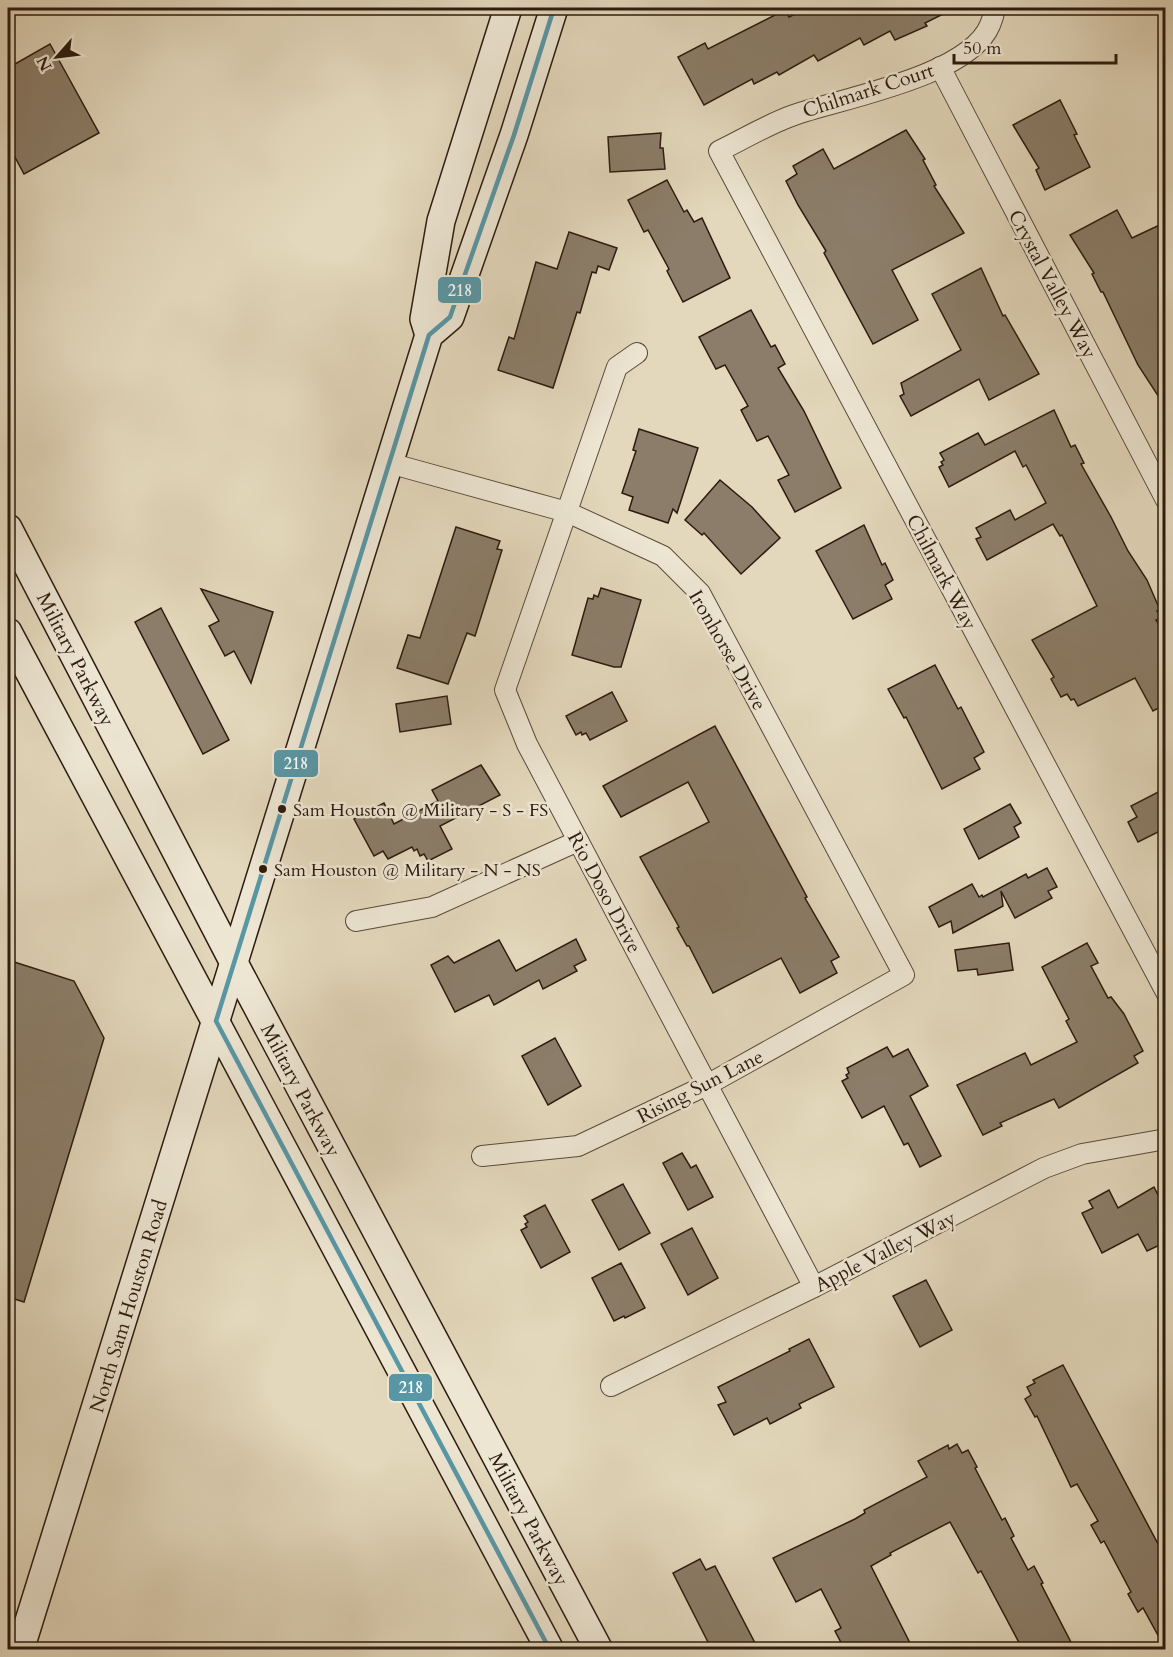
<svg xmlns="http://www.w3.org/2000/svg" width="1173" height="1657" font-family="Cardo,serif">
  <rect width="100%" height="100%" fill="#e3d8bc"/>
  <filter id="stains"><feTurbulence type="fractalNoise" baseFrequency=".00333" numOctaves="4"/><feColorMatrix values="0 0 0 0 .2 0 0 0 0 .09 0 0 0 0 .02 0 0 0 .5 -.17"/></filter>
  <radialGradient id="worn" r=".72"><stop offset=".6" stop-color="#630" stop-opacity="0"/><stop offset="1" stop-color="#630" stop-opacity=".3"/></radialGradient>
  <g fill="#8b7d69" stroke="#2c1b0f" stroke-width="1.5">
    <polygon points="808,8 955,8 925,23 927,26 895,40 890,31 864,45 860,38 818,61 814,55 779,75 777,72 754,84 752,79 704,105 678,57 705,43 708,49 785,10 789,17"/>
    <polygon points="50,44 99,133 24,174 8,144 8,68"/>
    <polygon points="1060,100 1077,134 1074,135 1090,167 1045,190 1036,170 1039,168 1013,125"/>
    <polygon points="906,130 925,159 923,160 936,185 934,186 964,233 892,270 918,320 873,344 824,253 826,251 798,205 786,181 797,174 793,166 823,149 834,169"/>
    <polygon points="661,133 660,148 663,148 665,169 610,172 608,137"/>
    <polygon points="667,180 684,212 687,210 694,222 702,218 730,278 683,302 667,271 669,269 648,230 644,232 628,200"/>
    <polygon points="1117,210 1132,238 1166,222 1166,408 1138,365 1103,292 1101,292 1092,274 1094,273 1070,235"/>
    <polygon points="569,232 617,248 609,270 598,266 596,273 592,272 580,313 577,312 553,388 498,370 509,337 514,339 536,262 557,269"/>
    <polygon points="981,268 1003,316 1005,315 1039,374 989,400 979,379 911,416 900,396 904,394 901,383 961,350 932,294"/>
    <polygon points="751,310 771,347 775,345 785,364 778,368 804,411 841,488 795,512 778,480 789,475 768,436 757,441 741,410 748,406 725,365 716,369 699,337"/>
    <polygon points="1054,410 1071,447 1075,445 1084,463 1081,464 1111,517 1128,551 1147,580 1160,610 1157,611 1161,618 1156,620 1166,634 1166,704 1153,711 1135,678 1078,706 1074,699 1071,700 1067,694 1061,697 1051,679 1054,677 1032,640 1097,606 1062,535 1060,536 1053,524 987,560 976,539 981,537 976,528 1010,510 1015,520 1046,503 1026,465 1023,467 1015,451 949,487 939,467 943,465 941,462 944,460 940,453 978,433 985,445"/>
    <polygon points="639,429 698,448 677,513 673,509 668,523 629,510 633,497 622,493 636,451 633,450"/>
    <polygon points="720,480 752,507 780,538 741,574 704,533 702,535 685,520"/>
    <polygon points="864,525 882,565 885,563 893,580 885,585 892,599 853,619 816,551"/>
    <polygon points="456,527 500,541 497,549 502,550 475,636 467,633 448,684 397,668 408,635 420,638"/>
    <polygon points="601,588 641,600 621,667 614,667 572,655 588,598 593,599 594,595 598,597"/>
    <polygon points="201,589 273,612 251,683 234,651 225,656 209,626 219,621"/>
    <polygon points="161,608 229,740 203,754 135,622"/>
    <polygon points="935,665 958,709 961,707 984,752 974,758 980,769 942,789 906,717 904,718 888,689"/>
    <polygon points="612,692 627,721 590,740 586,733 582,735 581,732 576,735 566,716"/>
    <polygon points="447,696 451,724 400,732 396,704"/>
    <polygon points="715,726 807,897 805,898 839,957 831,961 837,973 800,993 781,958 713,993 689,946 687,946 677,928 679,927 640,857 709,822 688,782 621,817 603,786"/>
    <polygon points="481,765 500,795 440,826 452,849 428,861 424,854 420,856 417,849 414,851 412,847 388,859 383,851 374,856 354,819 384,803 394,824 438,801 432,790"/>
    <polygon points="1166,788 1166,828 1138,842 1128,822 1137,817 1131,806"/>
    <polygon points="1010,804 1021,823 1014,827 1019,837 979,859 964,829"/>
    <polygon points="1047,868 1057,887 1048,891 1052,898 1015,918 1001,891 1003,906 953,933 951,921 939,927 929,907 972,884 979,897 982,895 983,897 1026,874 1028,878"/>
    <polygon points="576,939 586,960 574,966 577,971 543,989 539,980 494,1005 489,995 455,1012 431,965 448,956 454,963 499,940 516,971"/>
    <polygon points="1009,943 1013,970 978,975 977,969 958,971 955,950"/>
    <polygon points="1087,943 1098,963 1091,966 1108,998 1111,997 1124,1014 1143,1051 1134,1056 1138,1063 1059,1108 1054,1099 1000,1123 1002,1126 983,1135 957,1085 1025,1053 1031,1065 1077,1042 1066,1021 1069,1019 1042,967"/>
    <polygon points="8,960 74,981 104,1038 24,1302 8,1297"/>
    <polygon points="555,1038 581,1086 548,1105 522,1056"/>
    <polygon points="887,1047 893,1057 908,1049 928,1086 910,1096 941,1156 920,1167 908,1143 904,1145 884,1106 862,1118 842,1081 848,1078 846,1075 849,1073 847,1068"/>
    <polygon points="682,1153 691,1168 696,1165 713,1197 688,1210 663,1163"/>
    <polygon points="623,1184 650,1233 619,1250 592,1200"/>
    <polygon points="1154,1187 1158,1195 1166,1191 1166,1242 1147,1251 1138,1234 1102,1253 1082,1213 1093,1208 1089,1201 1109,1190 1118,1208"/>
    <polygon points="545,1205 570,1252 541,1268 521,1230 527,1227 525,1224 528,1222 524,1216"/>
    <polygon points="692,1228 718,1278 688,1295 661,1244"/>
    <polygon points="621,1263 645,1308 625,1318 624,1316 614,1321 592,1278"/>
    <polygon points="926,1280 952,1330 920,1347 893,1296"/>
    <polygon points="809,1339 834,1387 799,1404 801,1408 770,1424 767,1418 734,1435 718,1405 726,1402 718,1387 790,1351 789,1349"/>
    <polygon points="1063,1365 1166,1559 1166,1650 1143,1608 1138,1612 1128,1594 1131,1592 1104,1541 1101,1543 1091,1525 1098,1521 1077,1484 1071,1487 1037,1416 1035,1417 1025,1399 1031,1395 1027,1387 1035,1383 1033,1380"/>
    <polygon points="957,1444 962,1453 968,1450 977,1467 975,1468 1002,1520 1005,1518 1014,1536 1011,1538 1028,1570 1034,1566 1043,1583 1041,1584 1075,1650 1023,1650 981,1571 978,1573 950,1522 890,1553 891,1555 871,1566 911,1645 902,1650 845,1650 835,1631 841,1628 821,1589 796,1602 773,1558 855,1519 865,1513 864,1510 927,1477 918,1461 948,1445 949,1449"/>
    <polygon points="700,1559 706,1570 715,1566 755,1643 742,1650 712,1650 673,1573"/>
  </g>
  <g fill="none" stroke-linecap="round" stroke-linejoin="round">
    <g stroke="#5a4a3a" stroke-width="22">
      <g id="street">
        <path d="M994,8C995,14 992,19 990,25C969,76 843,98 794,115C768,124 744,139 719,151L1166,992"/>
        <polyline points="940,67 1166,500"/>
        <polyline points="637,353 617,367 505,690 527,744 814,1287"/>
        <polyline points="389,463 567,512 663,556 700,593 904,975 707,1085 578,1146 482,1156"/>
        <polyline points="356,921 432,907 578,841"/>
        <polyline points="611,1386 814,1287 1044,1168 1082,1154 1166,1139"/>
      </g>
    </g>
    <g stroke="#2c1b0f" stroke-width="30">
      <g id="secondary">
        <polyline points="429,335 424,319 441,221 508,8"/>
        <polyline points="8,528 234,963 599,1650"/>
        <polyline points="8,632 550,1650"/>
        <polyline points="20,1650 429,335 450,317 514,135 554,8"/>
      </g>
    </g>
    <use href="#street" stroke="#ede6d3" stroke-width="20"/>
    <use href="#secondary" stroke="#ede6d3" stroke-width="27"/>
    <g stroke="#ede6d3" stroke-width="9">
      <polyline id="bus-1" points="550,1650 216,1021 429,335 450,317 514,135 554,8"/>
    </g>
    <use href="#bus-1" stroke="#5897a6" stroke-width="4.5"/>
  </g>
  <g fill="#2c1b0f" stroke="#ede6d3" stroke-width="2">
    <circle cx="282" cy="809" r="5"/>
    <circle cx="263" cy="869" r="5"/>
  </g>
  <g text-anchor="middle" stroke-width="5" stroke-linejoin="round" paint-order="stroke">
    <g font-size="18" fill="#2c1b0f" stroke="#ede6d3" text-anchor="start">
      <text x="293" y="816">Sam Houston @ Military - S - FS</text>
      <text x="274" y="876">Sam Houston @ Military - N - NS</text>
    </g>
    <g font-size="20" fill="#2c1b0f" stroke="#ede6d3">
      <text transform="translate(868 90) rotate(-18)" y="7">Chilmark Court</text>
      <text transform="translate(1053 284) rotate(62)" y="7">Crystal Valley Way</text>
      <text transform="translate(942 572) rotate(62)" y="7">Chilmark Way</text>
      <text transform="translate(728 650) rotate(60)" y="7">Ironhorse Drive</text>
      <text transform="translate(76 659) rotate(63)" y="7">Military Parkway</text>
      <text transform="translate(605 892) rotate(62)" y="7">Rio Doso Drive</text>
      <text transform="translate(700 1086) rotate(-27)" y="7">Rising Sun Lane</text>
      <text transform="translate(301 1090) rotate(62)" y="7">Military Parkway</text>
      <text transform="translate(885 1251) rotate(-27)" y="7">Apple Valley Way</text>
      <text transform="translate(128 1306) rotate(-73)" y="7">North Sam Houston Road</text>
      <text transform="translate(529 1519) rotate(62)" y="7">Military Parkway</text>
    </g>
  </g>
  <g stroke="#ede6d3" stroke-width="2">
    <rect x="437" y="276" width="45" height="28" rx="6" fill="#5897a6"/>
    <rect x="273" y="749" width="46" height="29" rx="6" fill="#5897a6"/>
    <rect x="388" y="1373" width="45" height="29" rx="6" fill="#5897a6"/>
  </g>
  <g font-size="16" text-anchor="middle" font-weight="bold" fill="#fff">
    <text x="460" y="296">218</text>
    <text x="296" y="769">218</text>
    <text x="411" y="1393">218</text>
  </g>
  <rect width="1173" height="1657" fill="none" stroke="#e3d8bc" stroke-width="30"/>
  <rect x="9" y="9" width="1155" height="1639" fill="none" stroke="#2c1b0f" stroke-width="3"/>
  <rect x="15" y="15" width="1143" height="1627" fill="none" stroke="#2c1b0f" stroke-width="1.5"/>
  <g transform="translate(57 57) rotate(242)" stroke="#ede6d3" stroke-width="4.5" paint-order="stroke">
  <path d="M0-4.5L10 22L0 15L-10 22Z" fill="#2c1b0f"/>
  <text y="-9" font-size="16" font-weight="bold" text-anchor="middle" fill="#2c1b0f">N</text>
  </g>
  <path d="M954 54v9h162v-9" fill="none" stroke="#2c1b0f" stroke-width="3"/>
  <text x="963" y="54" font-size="18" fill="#2c1b0f" stroke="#ede6d3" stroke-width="4.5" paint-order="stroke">50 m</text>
  <rect width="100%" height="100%" filter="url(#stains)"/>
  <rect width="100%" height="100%" fill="url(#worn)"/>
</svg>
